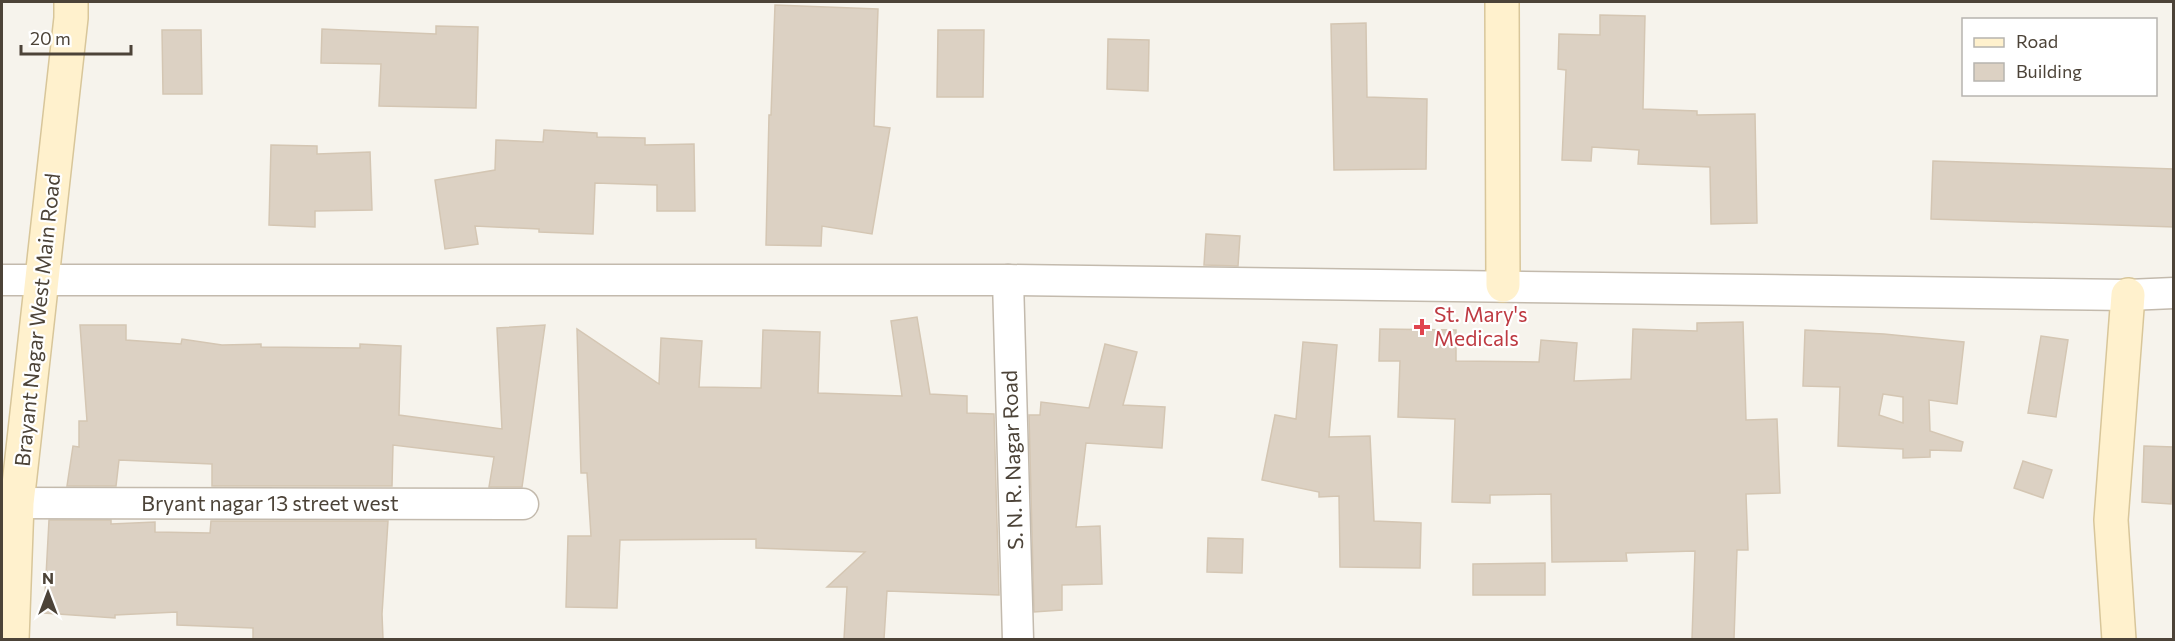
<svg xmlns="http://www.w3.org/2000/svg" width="2175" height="641" font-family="Commissioner,sans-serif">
  <rect width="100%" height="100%" fill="#f6f3ec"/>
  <g fill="#dcd1c3" stroke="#d4c6b3" stroke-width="1.5" fill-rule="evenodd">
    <polygon points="775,5 878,9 874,126 890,128 872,234 822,226 821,246 766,245 769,115 771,115"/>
    <polygon points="1600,15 1645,16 1643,109 1697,111 1697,115 1755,114 1757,223 1711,224 1710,167 1638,164 1639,150 1592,147 1591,161 1562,160 1566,70 1558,69 1559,34 1600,35"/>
    <polygon points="1366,23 1367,97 1427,99 1426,169 1334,170 1331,24"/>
    <polygon points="436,26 478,27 476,108 379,106 381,64 321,63 322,29 436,34"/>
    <polygon points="162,30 201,30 202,94 163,94"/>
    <polygon points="938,30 984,30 983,97 937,97"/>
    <polygon points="1108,39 1149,40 1148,91 1107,89"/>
    <polygon points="544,130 597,133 597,137 645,138 645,145 694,144 695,211 657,211 657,185 595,183 593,234 539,232 539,229 475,226 478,244 445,249 435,180 495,170 496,140 543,142"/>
    <polygon points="271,145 317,146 317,154 370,152 372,210 315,211 315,227 269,225"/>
    <polygon points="1933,161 2174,169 2174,227 1931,219"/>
    <polygon points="1206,234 1240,236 1238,266 1204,265"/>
    <polygon points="917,317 930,394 967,396 967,413 994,414 999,595 887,591 884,639 844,639 847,587 827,587 865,552 756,548 756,539 620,540 617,608 566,607 568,536 591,536 587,473 581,473 577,329 659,384 661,338 702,341 699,387 761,388 763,330 820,332 818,393 902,396 891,321"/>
    <polygon points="1743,322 1746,420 1777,419 1780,493 1746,494 1748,550 1737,550 1734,639 1692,639 1695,551 1626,553 1627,561 1552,562 1551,494 1490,495 1490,503 1452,502 1455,419 1398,417 1400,361 1379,361 1380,329 1456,330 1456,361 1539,362 1541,340 1577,343 1574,381 1631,379 1633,329 1697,331 1697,323"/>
    <polygon points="80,325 126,325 126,340 181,344 182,339 222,345 261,344 261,347 360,348 360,344 401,346 399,415 502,429 497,328 545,325 522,487 489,487 494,457 393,445 392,486 212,486 212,464 119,460 116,486 67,486 73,446 79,447 79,421 87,421"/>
    <path d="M1805,330L1884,334L1964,342L1957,404L1929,400L1930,431L1963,442L1961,451L1930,450V457L1903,458V449L1838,446L1840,387L1803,386ZM1883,394L1903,397V423L1879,415Z"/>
    <polygon points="2041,336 2068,340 2056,417 2028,413"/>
    <polygon points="1303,342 1337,345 1329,437 1370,436 1374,521 1421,523 1420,568 1340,567 1339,496 1319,497 1319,492 1262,480 1275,415 1296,419"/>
    <polygon points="1105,344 1137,352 1123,405 1165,407 1162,448 1086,443 1076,527 1100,526 1102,584 1062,585 1062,610 1034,612 1029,415 1040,415 1041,402 1089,408"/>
    <polygon points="2144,446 2174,447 2171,504 2142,502"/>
    <polygon points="2023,461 2052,470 2043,498 2014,488"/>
    <polygon points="49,520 111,520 111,524 155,522 155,532 210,533 211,521 388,521 382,614 383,639 253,639 253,628 177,625 177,612 115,615 115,618 44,613"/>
    <polygon points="1208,538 1243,539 1242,573 1207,572"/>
    <polygon points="1545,563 1545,595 1473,595 1473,564"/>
  </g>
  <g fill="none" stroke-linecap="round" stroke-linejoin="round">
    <g stroke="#c3baad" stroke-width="33">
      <g id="street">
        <polyline points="2,280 1008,280 2128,295 2174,293"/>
        <polyline points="1008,280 1018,640"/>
        <polyline points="2,503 523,504"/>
      </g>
    </g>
    <g stroke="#d8c69a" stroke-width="36">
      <g id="secondary">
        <polyline points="1502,2 1503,285"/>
        <polyline points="12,640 17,503 71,18 71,2"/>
        <polyline points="2119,640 2111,520 2128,295"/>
      </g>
    </g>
    <use href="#street" stroke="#fff" stroke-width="30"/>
    <use href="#secondary" stroke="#fff1cd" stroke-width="33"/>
  </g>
  <path fill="#e0444e" stroke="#fff" stroke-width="2" d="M1419 318h6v6h6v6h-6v6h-6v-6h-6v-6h6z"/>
  <g text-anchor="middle" stroke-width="4.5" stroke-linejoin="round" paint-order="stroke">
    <g font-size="21" fill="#be3a42" stroke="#fff" text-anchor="start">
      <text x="1434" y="322">St. Mary's<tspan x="1434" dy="24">Medicals</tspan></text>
    </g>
    <g font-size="21" fill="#4c4338" stroke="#fff">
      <text transform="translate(38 320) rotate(-84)" y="7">Brayant Nagar West Main Road</text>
      <text transform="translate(1013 460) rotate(-92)" y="7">S. N. R. Nagar Road</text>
      <text x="270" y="511">Bryant nagar 13 street west</text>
    </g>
  </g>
  <rect width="2175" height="641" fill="none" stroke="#4c4338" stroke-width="6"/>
  <rect x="1962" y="18" width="195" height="78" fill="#ffffff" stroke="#b7b4af" stroke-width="1.5"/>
  <rect x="1974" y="38" width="30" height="9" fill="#fff1cd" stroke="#b7b4af" stroke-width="1.5"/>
  <text x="2016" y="48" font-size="18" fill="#4c4338">Road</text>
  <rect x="1974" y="63" width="30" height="18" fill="#dcd1c3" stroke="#b7b4af" stroke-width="1.5"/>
  <text x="2016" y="78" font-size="18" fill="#4c4338">Building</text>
  <g transform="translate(48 593)" stroke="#ffffff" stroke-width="4.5" paint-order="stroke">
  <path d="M0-4.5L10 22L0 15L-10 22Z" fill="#4c4338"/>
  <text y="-9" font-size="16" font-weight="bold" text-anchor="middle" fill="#4c4338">N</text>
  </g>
  <path d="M21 45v9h110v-9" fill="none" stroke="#4c4338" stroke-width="3"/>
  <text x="30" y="45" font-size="18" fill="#4c4338" stroke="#ffffff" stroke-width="4.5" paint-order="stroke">20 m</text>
</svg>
